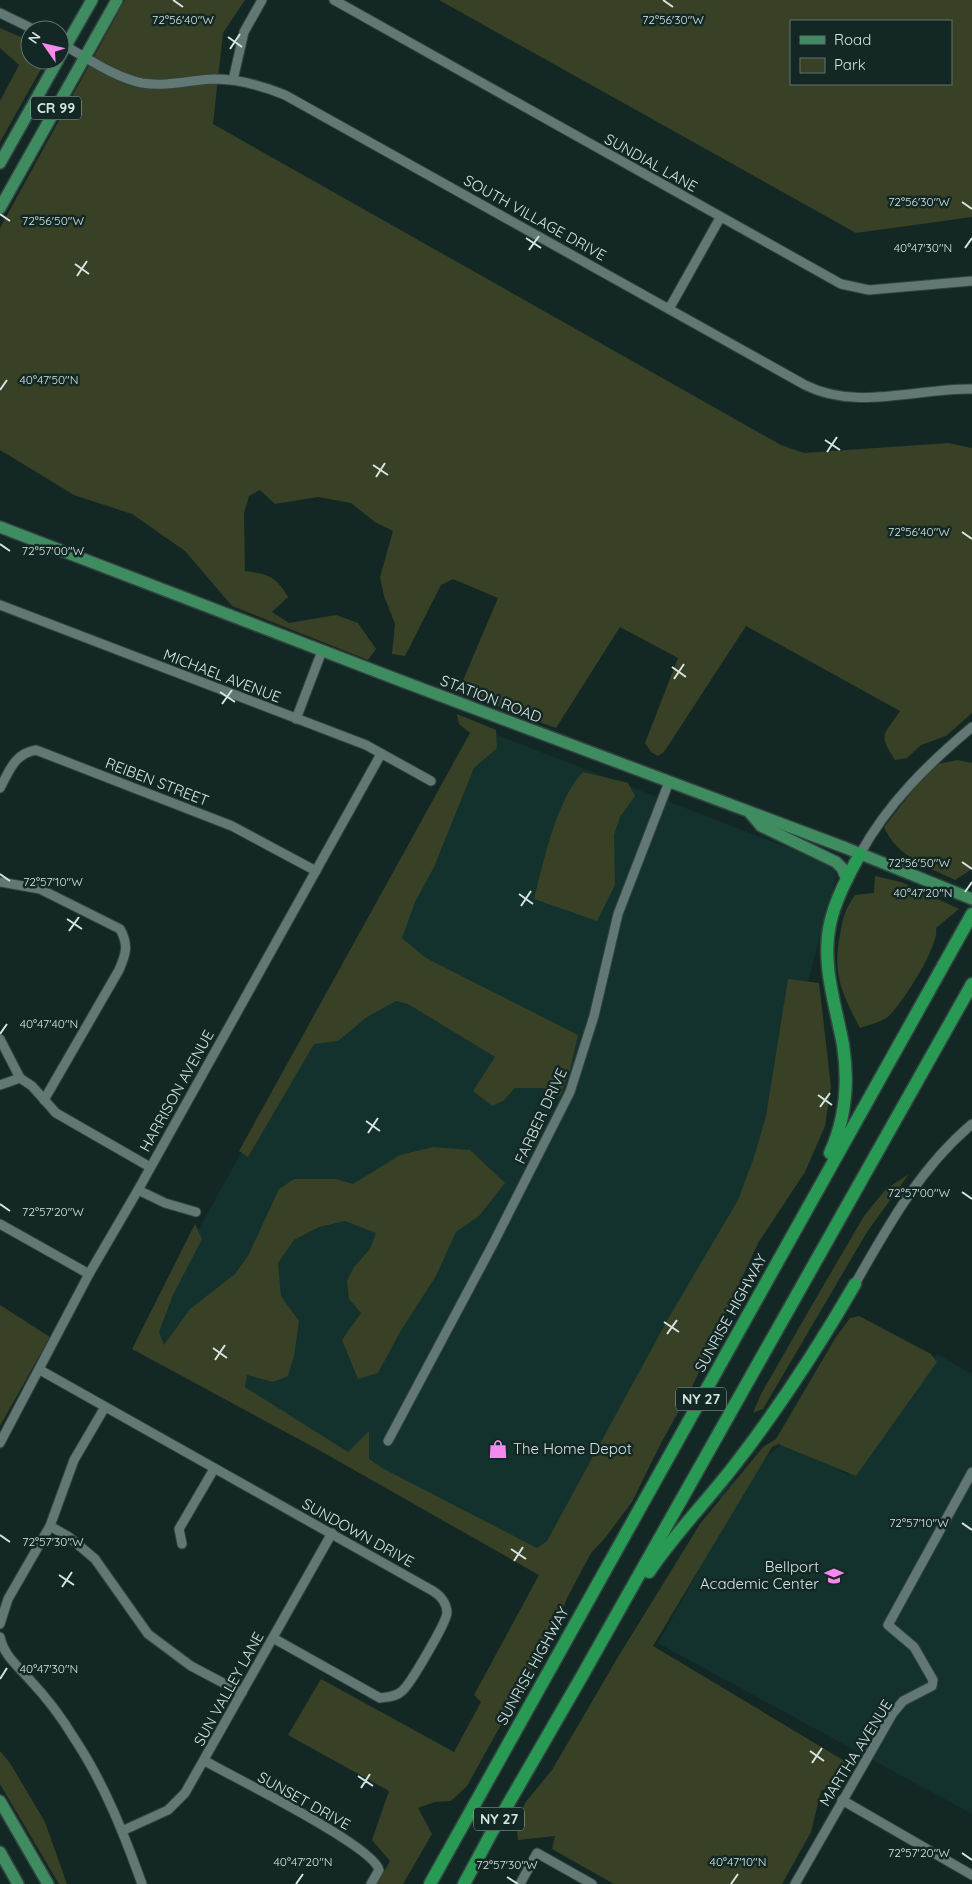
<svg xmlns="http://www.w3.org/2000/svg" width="972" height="1884" font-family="Quicksand,sans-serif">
  <rect width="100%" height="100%" fill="#132824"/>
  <g fill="#13322d">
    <polygon points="479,728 822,861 835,869 836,878 747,1205 544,1558 135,1343"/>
    <polygon points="937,1354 972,1374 972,1814 658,1643 734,1508 714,1496 788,1440 848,1475"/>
  </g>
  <g fill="#384026" fill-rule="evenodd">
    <path d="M125,0H245L223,33L213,124L781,445L804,453L948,443L972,448V713L946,736L921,745L907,758L895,760C877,732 884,736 900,711L746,626L664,752L658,756L651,752L645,743L678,658L620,627L556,728L458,692L498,598L453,579L441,585L405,656L392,654L395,624L384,596L380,577L393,531L375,522L351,503L318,497L275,504L260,490L249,496L244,513L245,571C267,574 276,576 288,597L272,612L289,623L336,615L358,623L376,649L368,660L232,606L185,551L132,514L74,495L0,450V228Z"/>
    <path d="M439,0H972V217L856,233ZM791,21H951V84H791Z"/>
    <polygon points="0,28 30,41 30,60 46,60 0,142 0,101 19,65 0,48"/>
    <polygon points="457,714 496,730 497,748 474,768 434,867 415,902 402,938 426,958 578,1035 570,1070 560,1096 543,1088 515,1088 503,1101 492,1106 473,1091 495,1057 408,1004 396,1001 367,1017 338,1041 314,1044 248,1157 239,1151 470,733 459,724"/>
    <path d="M958,760L972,763V869L955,880C928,867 897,857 884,827L920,781L937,764Z"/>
    <path d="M583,772L628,783L635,796L620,817L614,835L615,885L597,921L534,899C543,863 557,798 583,772Z"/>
    <path d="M875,876L901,882L959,909L936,928C940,945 902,1004 889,1016C882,1022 868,1025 860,1028C842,994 832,974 840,935C843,917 845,910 855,895L874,893Z"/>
    <polygon points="788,979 819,983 831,1087 825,1126 805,1172 758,1243 693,1385 659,1447 632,1502 605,1538 591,1553 567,1598 557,1624 467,1786 451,1801 435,1802 418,1808 432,1834 403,1884 377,1884 390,1861 372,1840 389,1791 288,1735 321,1679 454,1752 481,1702 474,1695 539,1575 317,1449 132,1349 195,1224 202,1239 173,1295 159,1332 164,1345 190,1309 235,1274 248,1256 279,1189 294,1179 336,1179 353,1184 400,1155 433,1147 470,1150 505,1183 479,1216 456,1232 436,1276 400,1332 378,1373 358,1379 342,1340 361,1313 349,1299 347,1281 354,1267 370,1249 376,1233 345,1221 319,1227 294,1240 278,1263 281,1296 299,1321 294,1356 288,1376 273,1382 247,1375 245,1387 348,1452 369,1431 369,1459 384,1469 537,1548 547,1541 668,1319 738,1200 754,1157 766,1116"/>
    <polygon points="909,1174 867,1232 763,1409 753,1413 761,1394 808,1312 864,1216 886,1189"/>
    <polygon points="0,1305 50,1337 0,1426"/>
    <polygon points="859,1316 931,1354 937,1362 856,1476 778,1444 772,1447 653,1646 848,1763 833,1784 821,1791 811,1832 782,1884 614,1884 552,1849 555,1836 518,1840 516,1825 525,1803 552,1770 618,1657 700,1524 763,1447 776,1439 836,1337 850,1318"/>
    <polygon points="0,1751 10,1763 45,1822 67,1884 59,1884 0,1784"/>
  </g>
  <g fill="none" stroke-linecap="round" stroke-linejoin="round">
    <g stroke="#334340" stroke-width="11">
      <g id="minor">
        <polyline points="334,0 841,284 869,290 972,281"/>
        <polyline points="0,13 35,30"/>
        <path d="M60,43C86,57 113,77 142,83C167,87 190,80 214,79C239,79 263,86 285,95L805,385C856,411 917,388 972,389"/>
        <polyline points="233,80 244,32 262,0"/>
        <polyline points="669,309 720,218"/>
        <polyline points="0,605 366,745 431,781"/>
        <polyline points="296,719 322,651"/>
        <path d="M0,788C10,770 14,754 36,750L232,826L316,871"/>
        <path d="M860,854C888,803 928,764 972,727"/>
        <path d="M0,882L40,889L120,929C129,945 126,954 119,970L44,1100"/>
        <polyline points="0,1039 20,1078 32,1086 56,1113 150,1167"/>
        <polyline points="0,1085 20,1078"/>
        <polyline points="138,1190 165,1203 196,1212"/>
        <polyline points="0,1224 89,1274"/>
        <path d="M855,1284C888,1226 920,1168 972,1124"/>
        <path d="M40,1370L433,1591C441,1596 447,1604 447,1613C446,1623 410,1685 402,1691C396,1697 387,1697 380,1698L273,1638"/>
        <polyline points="388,1441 493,1244 570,1092 594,1016 618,914 669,782"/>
        <polyline points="0,1443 89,1274 138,1190 381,754"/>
        <polyline points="50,1526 69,1537 95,1559 148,1634 191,1666 242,1693"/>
        <polyline points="182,1544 179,1529 214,1469"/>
        <polyline points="0,1624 8,1599 50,1526 74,1460 105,1407"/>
        <path d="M0,1637C4,1656 18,1666 30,1680C46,1697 62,1718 74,1738C104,1783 124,1834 142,1884"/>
        <path d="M205,1761C233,1777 374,1846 379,1870L371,1884"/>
        <polyline points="842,1800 972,1875"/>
        <polyline points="122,1831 168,1810 185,1793 332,1533"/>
        <polyline points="520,1884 537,1853 592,1884"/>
        <polyline points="795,1884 893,1713 903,1701 932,1686 933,1680 914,1647 888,1625 972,1472"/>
      </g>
    </g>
    <g stroke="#334340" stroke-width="14">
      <g id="major">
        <polyline points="60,56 92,0"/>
        <polyline points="0,163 58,60"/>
        <polyline points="0,208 117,0"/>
        <polyline points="0,527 404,682 846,848 972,899"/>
        <polyline points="750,813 761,826 836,862 842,868 847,880"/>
        <polyline points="0,1801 48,1884"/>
        <polyline points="0,1852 18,1884"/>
      </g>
    </g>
    <g stroke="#334340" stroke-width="15">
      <g id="highway">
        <path d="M830,1153C846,1118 849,1083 843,1045C836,1006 821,964 830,924C835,900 848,876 860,854"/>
        <path d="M649,1572C675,1533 709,1499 737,1462C781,1405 819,1346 855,1284"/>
        <polyline points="430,1884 972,914"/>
        <polyline points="464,1884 492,1832 582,1676 972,984"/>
      </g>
    </g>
    <use href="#minor" stroke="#617874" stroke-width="9"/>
    <use href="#major" stroke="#3f8c61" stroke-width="11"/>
    <use href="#highway" stroke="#299a54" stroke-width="12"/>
  </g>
  <path fill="none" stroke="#d6e3e0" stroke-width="2" d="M173,0L183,7M663,0L673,7M228,37L242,47M230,49L240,34M962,202L972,209M0,214L10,221M526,238L541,248M965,248L972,238M529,250L539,236M75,264L89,274M77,276L87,261M0,390L7,380M825,440L840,450M827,452L837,437M373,465L388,475M376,477L385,463M962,532L972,539M0,544L10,551M672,667L686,677M674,679L684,664M220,692L235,702M222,704L232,690M962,862L972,869M0,874L10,881M965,892L972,882M519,894L533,904M521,906L531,891M67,919L82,929M69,931L79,917M0,1034L7,1024M818,1095L832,1105M820,1107L830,1093M366,1121L380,1131M368,1133L378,1118M962,1192L972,1199M0,1204L10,1211M664,1322L679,1332M667,1334L677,1320M213,1348L227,1358M215,1360L225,1345M962,1523L972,1530M0,1535L10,1542M511,1549L526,1559M514,1561L523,1547M59,1575L74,1585M62,1587L72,1572M0,1679L7,1668M810,1751L824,1761M812,1763L822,1748M358,1776L373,1786M361,1788L370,1774M962,1853L972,1860M507,1877L518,1884M296,1884L303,1874M731,1884L738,1874"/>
  <defs>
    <g id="shop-bare" transform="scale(1.5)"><path d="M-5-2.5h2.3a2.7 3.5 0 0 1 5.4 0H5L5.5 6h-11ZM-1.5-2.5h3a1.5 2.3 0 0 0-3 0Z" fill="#f689ed" stroke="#132824" stroke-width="2.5" paint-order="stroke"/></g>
    <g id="school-bare" transform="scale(1.5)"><path d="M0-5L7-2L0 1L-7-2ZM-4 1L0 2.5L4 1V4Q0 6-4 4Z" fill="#f689ed" stroke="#132824" stroke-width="2.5" paint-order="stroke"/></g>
  </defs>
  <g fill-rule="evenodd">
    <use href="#shop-bare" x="498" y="1449"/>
    <use href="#school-bare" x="834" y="1576"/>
  </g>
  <g text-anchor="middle" stroke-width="5" stroke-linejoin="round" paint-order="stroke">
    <g fill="#132824" stroke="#9caba8" stroke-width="1">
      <rect x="31" y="96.5" width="50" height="23" rx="4"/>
      <rect x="676" y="1387.5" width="50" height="23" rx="4"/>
      <rect x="474" y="1807.5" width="50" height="23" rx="4"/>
    </g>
    <g font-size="14" font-weight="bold" fill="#d6e3e0">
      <text x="56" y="113">CR 99</text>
      <text x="701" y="1404">NY 27</text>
      <text x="499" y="1824">NY 27</text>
    </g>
    <g font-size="15" fill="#d6e3e0" stroke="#132824">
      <text transform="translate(651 163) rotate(29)" y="5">SUNDIAL LANE</text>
      <text transform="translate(535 218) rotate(29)" y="5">SOUTH VILLAGE DRIVE</text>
      <text transform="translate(222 676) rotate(21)" y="5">MICHAEL AVENUE</text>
      <text transform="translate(491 699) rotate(21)" y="5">STATION ROAD</text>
      <text transform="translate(157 782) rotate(21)" y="5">REIBEN STREET</text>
      <text transform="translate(177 1091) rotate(-61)" y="5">HARRISON AVENUE</text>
      <text transform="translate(541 1116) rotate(-65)" y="5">FARBER DRIVE</text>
      <text transform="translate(731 1313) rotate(-61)" y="5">SUNRISE HIGHWAY</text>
      <text transform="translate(358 1533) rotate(29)" y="5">SUNDOWN DRIVE</text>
      <text transform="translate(533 1666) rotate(-61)" y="5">SUNRISE HIGHWAY</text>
      <text transform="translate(229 1689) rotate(-61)" y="5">SUN VALLEY LANE</text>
      <text transform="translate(856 1753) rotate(-58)" y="5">MARTHA AVENUE</text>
      <text transform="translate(304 1801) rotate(29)" y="5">SUNSET DRIVE</text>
    </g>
    <g font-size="15" fill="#d6e3e0" stroke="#132824" text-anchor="start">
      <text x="513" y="1454">The Home Depot</text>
      <text x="819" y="1572" text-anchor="end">Bellport<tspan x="819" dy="17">Academic Center</tspan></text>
    </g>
  </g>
  <g font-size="12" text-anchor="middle" fill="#d6e3e0" stroke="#132824" stroke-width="5" stroke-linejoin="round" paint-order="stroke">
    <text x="183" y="24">72°56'40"W</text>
    <text x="673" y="24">72°56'30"W</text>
    <text x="919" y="206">72°56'30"W</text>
    <text x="53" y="225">72°56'50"W</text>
    <text x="923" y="252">40°47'30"N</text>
    <text x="49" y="384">40°47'50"N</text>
    <text x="919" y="536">72°56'40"W</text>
    <text x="53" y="555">72°57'00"W</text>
    <text x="919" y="867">72°56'50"W</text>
    <text x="53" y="886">72°57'10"W</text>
    <text x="923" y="897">40°47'20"N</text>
    <text x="49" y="1028">40°47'40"N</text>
    <text x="919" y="1197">72°57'00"W</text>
    <text x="53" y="1216">72°57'20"W</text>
    <text x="919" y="1527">72°57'10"W</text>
    <text x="53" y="1546">72°57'30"W</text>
    <text x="49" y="1673">40°47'30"N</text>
    <text x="919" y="1857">72°57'20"W</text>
    <text x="303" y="1866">40°47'20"N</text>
    <text x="738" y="1866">40°47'10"N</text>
    <text x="507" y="1869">72°57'30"W</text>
  </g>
  <rect x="790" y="20" width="162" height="65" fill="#132824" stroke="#61736f"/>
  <rect x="800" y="36" width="25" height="8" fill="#3f8c61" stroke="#61736f"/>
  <text x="834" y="45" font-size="15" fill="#d6e3e0">Road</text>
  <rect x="800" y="58" width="25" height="15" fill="#384026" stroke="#61736f"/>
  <text x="834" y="70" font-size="15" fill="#d6e3e0">Park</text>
  <g transform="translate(45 45) rotate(304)"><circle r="24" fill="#132824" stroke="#61736f"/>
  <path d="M0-4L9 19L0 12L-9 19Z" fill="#f689ed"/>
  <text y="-8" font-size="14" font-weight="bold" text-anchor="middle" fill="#d6e3e0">N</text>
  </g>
</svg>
